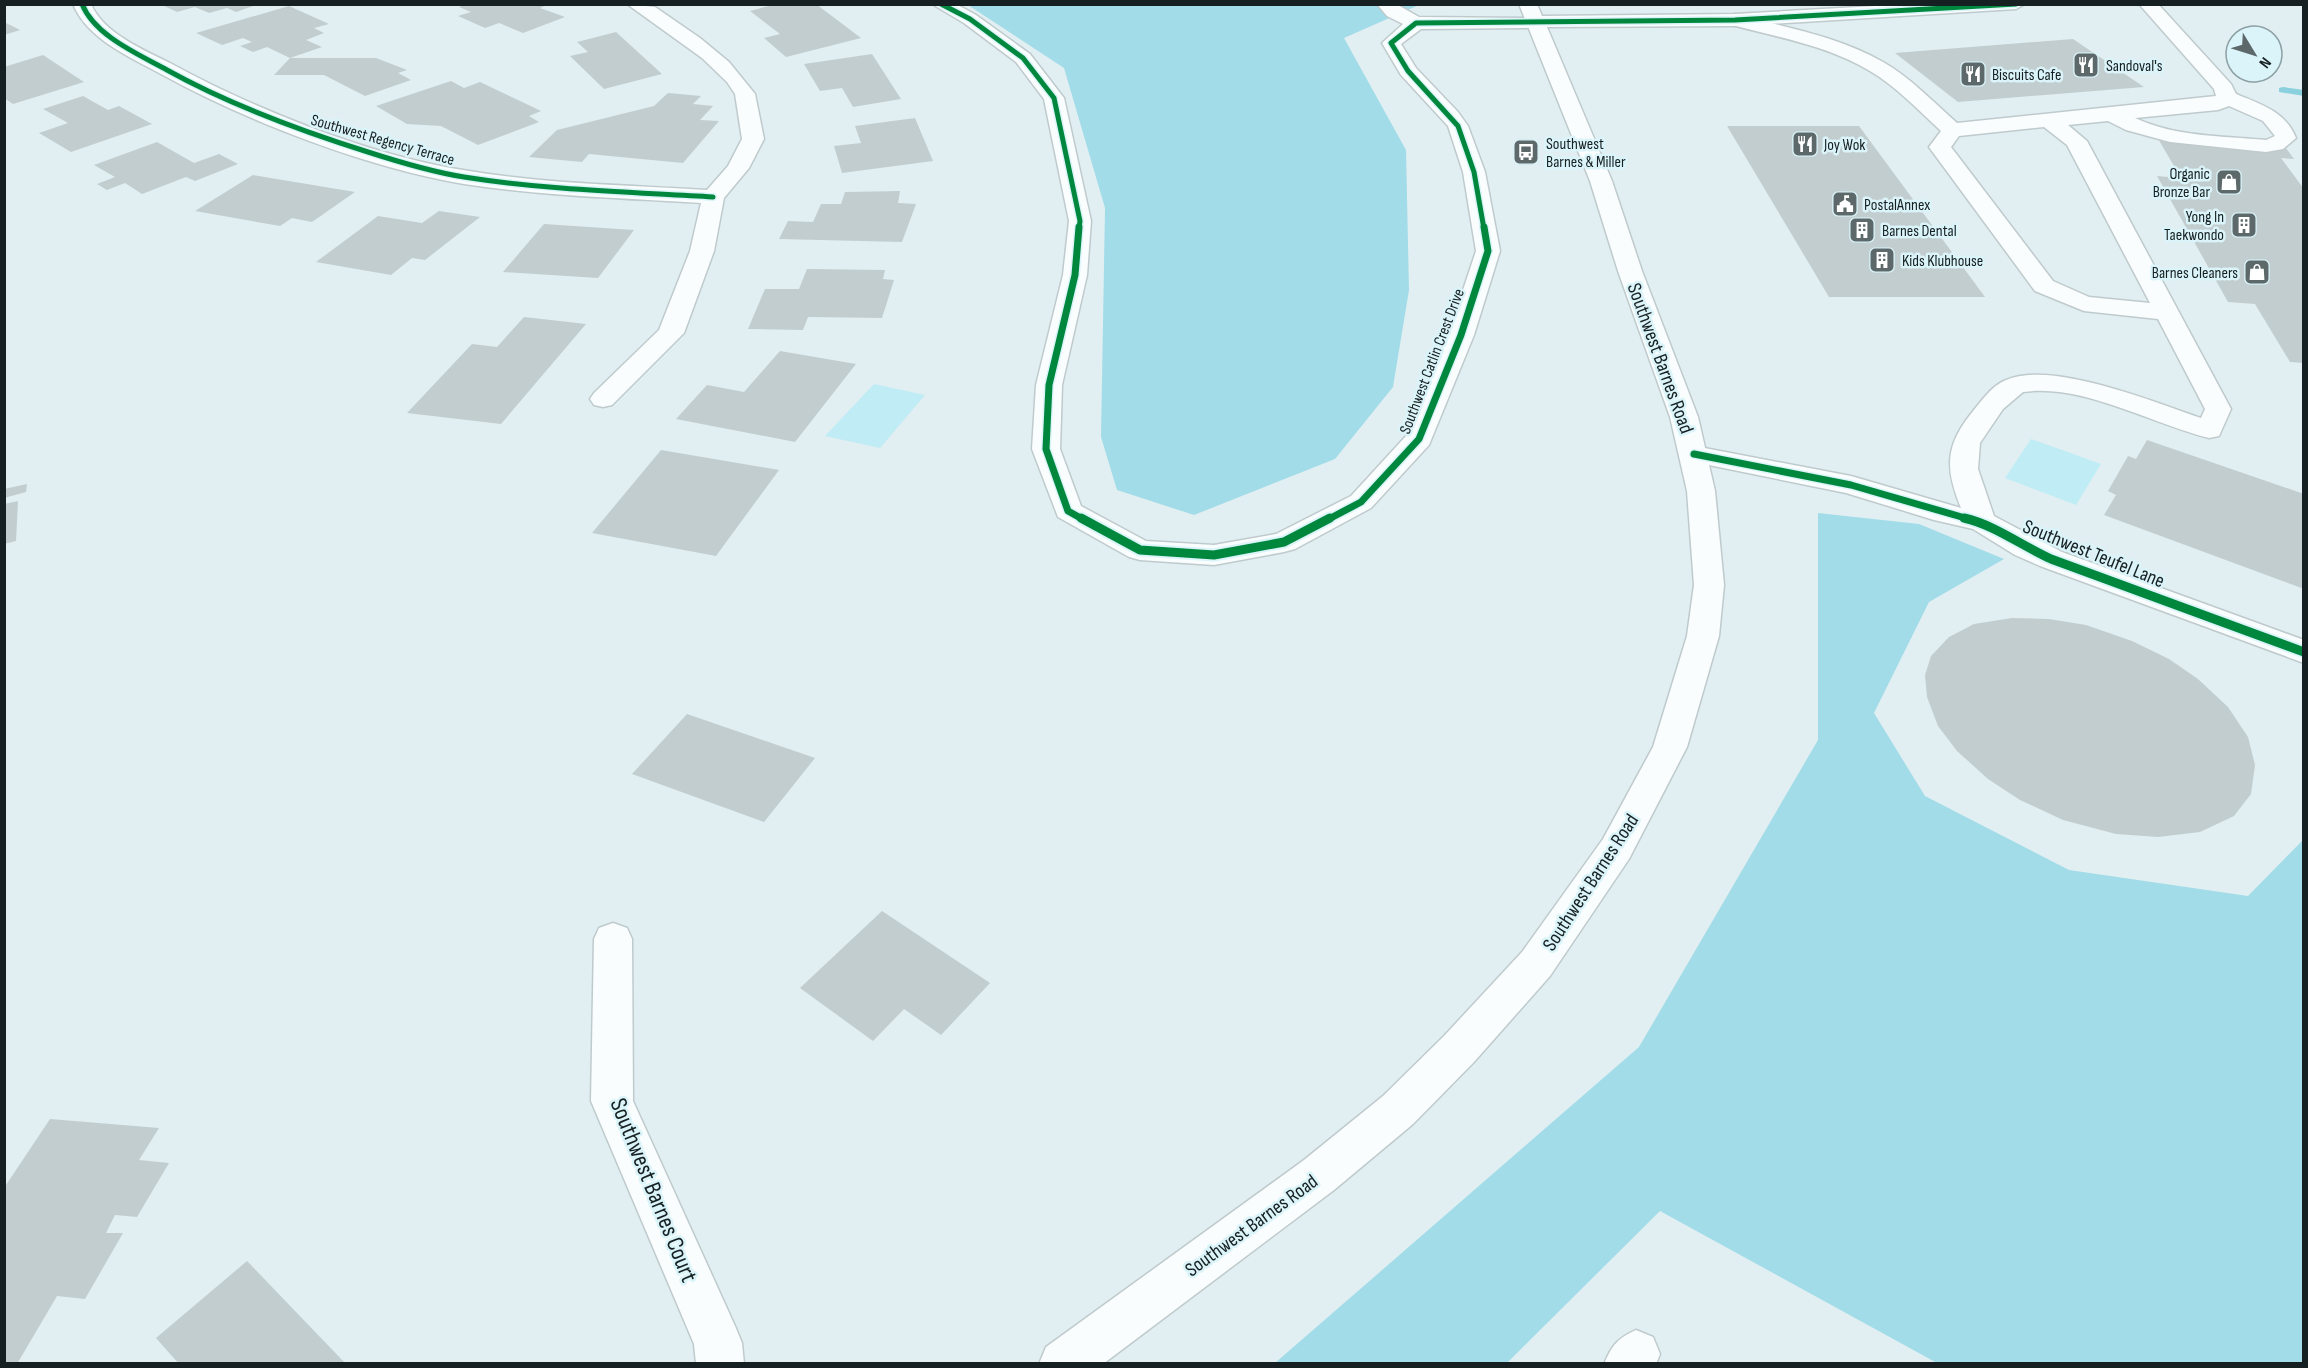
<svg xmlns="http://www.w3.org/2000/svg" width="2308" height="1368" font-family="'Sofia Sans Condensed',sans-serif">
  <rect width="100%" height="100%" fill="#e1eff2"/>
  <g fill="#bfecf5">
    <polygon points="874,384 925,395 880,448 825,436"/>
    <polygon points="2031,439 2101,464 2076,505 2005,478"/>
  </g>
  <g fill="#a2dce8">
    <polygon points="968,5 1419,5 1344,38 1406,150 1409,290 1393,387 1335,459 1194,515 1117,490 1101,437 1105,208 1064,68"/>
    <polygon points="1818,513 1919,524 2004,559 1929,602 1874,713 1925,796 2069,870 2248,896 2303,840 2303,1363 1937,1363 1660,1211 1507,1363 1275,1363 1639,1047 1818,740"/>
  </g>
  <g fill="none" stroke-linecap="round" stroke-linejoin="round">
    <polygon fill="#8ad0dd" fill-rule="evenodd" points="2283,87 2304,90 2304,96 2279,92 2279,88"/>
  </g>
  <g fill="#c2cdcf">
    <polygon points="160,4 256,4 256,5 236,12 227,8 209,13 195,7 177,12"/>
    <polygon points="466,4 549,4 540,8 565,17 523,33 499,23 485,28 458,16 471,12 459,7"/>
    <polygon points="776,4 816,4 861,38 786,57 764,38 780,34 750,11"/>
    <polygon points="289,6 329,24 314,28 324,33 306,40 322,47 290,58 267,47 253,52 240,46 252,42 243,38 222,45 196,33"/>
    <polygon points="4,22 20,30 4,35"/>
    <polygon points="616,32 662,74 604,89 570,56 588,52 577,42"/>
    <polygon points="2073,39 2144,87 1958,102 1895,53"/>
    <polygon points="872,54 901,99 853,107 842,88 820,91 804,64"/>
    <polygon points="43,55 84,82 13,104 4,98 4,67"/>
    <polygon points="290,58 376,58 407,70 398,73 411,80 365,96 324,75 274,75"/>
    <polygon points="451,81 464,88 480,82 541,111 529,116 539,122 478,145 441,126 407,124 376,106"/>
    <polygon points="668,93 701,96 693,104 713,106 700,120 719,121 683,163 589,154 582,162 529,157 557,130 654,106"/>
    <polygon points="83,96 108,110 119,106 152,124 71,152 39,133 68,123 43,109"/>
    <polygon points="915,118 933,161 842,173 834,146 861,143 855,126"/>
    <polygon points="1727,126 1859,126 1985,297 1829,297"/>
    <polygon points="2157,137 2286,148 2294,159 2281,158 2304,189 2304,363 2290,362 2255,304 2228,302 2157,176 2181,178"/>
    <polygon points="157,142 194,163 219,154 238,164 195,181 186,177 142,194 125,183 107,190 97,184 115,177 94,165"/>
    <polygon points="253,175 355,192 312,222 292,218 280,226 195,211"/>
    <polygon points="900,191 898,203 916,204 902,242 779,239 788,221 813,222 821,204 841,204 845,192"/>
    <polygon points="439,211 480,217 425,260 412,258 391,275 316,262 378,216 422,223"/>
    <polygon points="544,224 634,230 598,278 503,272"/>
    <polygon points="807,269 885,270 883,279 894,280 882,318 808,317 803,330 748,329 765,289 799,289"/>
    <polygon points="524,317 586,324 501,424 407,413 472,344 497,347"/>
    <polygon points="780,351 856,364 795,442 676,419 707,385 744,392"/>
    <polygon points="2147,440 2304,494 2304,589 2104,515 2116,495 2108,491 2128,456 2136,459"/>
    <polygon points="661,450 779,470 716,556 592,533"/>
    <polygon points="27,484 26,492 4,498 4,489"/>
    <polygon points="18,501 16,541 4,544 4,504"/>
    <polygon points="2012,618 2049,619 2086,625 2132,641 2169,659 2198,679 2228,707 2248,737 2255,765 2251,794 2234,816 2200,832 2158,837 2116,834 2063,820 2020,800 1988,779 1957,751 1938,726 1927,697 1925,675 1931,656 1949,637 1974,624"/>
    <polygon points="687,714 815,758 764,822 632,774"/>
    <polygon points="882,911 990,983 941,1035 904,1009 873,1041 800,988"/>
    <polygon points="50,1119 159,1128 139,1160 169,1163 137,1217 115,1215 106,1233 123,1233 85,1299 57,1296 17,1364 4,1364 4,1188"/>
    <polygon points="247,1261 346,1364 179,1364 156,1338"/>
  </g>
  <g fill="none" stroke-linecap="round" stroke-linejoin="round">
    <g stroke="#bfcacd" stroke-width="3">
      <g id="minor">
        <path d="M73,4H91C103,33 144,50 170,63C254,109 369,155 463,170C544,184 626,185 707,190L728,166L742,139L735,94L727,82L702,58L627,4L655,7L700,38L729,62L755,94L764,139L749,168L724,198L714,251L684,333L612,405L603,407L594,405L590,399L594,393L659,330L690,251L701,203C622,198 542,196 464,184C368,168 246,121 161,74C130,57 87,39 73,4Z"/>
        <polygon points="932,4 956,4 976,15 1030,54 1064,98 1091,221 1087,275 1062,385 1060,449 1081,506 1146,541 1214,545 1276,534 1351,496 1406,436 1448,335 1476,251 1463,172 1448,126 1401,75 1382,43 1403,24 1387,16 1377,4 1396,4 1419,17 1541,18 1543,22 1541,26 1534,28 1421,29 1401,44 1416,68 1458,112 1468,126 1485,172 1500,251 1474,335 1429,445 1371,508 1295,549 1284,552 1214,565 1140,560 1129,557 1058,517 1032,449 1036,385 1063,275 1069,221 1044,99 1016,62 964,23"/>
        <path d="M2139,4H2158L2231,84L2236,94C2261,104 2286,112 2296,138L2283,149L2266,152L2170,142L2126,130L2108,121L2068,125L2087,141L2231,409L2219,436L2209,438C2152,424 2082,383 2023,392L2003,409L1980,443L1978,469L1994,516L2062,552L2304,640V663L2040,566L2015,555L1973,529L1934,520L1846,493L1684,460L1680,454L1684,448L1694,446L1851,476L1961,508C1946,471 1944,448 1970,415C1980,403 1991,386 2006,380C2051,360 2154,402 2201,418L2205,409L2158,319L2084,311L2035,291L1929,147L1941,131C1918,110 1897,87 1870,71C1827,45 1776,37 1728,24L1726,20L1735,14C1784,27 1838,36 1883,62C1911,78 1933,102 1957,123L2216,96L2214,89ZM2229,106L2263,121L2275,136L2266,140C2223,136 2176,137 2135,118L2218,110ZM2044,127L2067,145L2150,303L2089,297L2053,281L1951,147L1959,136Z"/>
        <polygon points="613,923 627,928 632,939 633,1101 735,1326 742,1343 744,1364 696,1364 694,1344 591,1101 594,939 599,928"/>
        <path d="M1636,1330L1653,1337L1660,1354L1656,1364H1604C1612,1345 1618,1338 1636,1330Z"/>
      </g>
    </g>
    <g stroke="#bfcacd" stroke-width="3">
      <polygon id="major" points="1519,4 1537,4 1542,16 1735,14 1911,4 2025,4 2016,9 1735,26 1547,27 1612,181 1642,271 1698,417 1715,491 1724,585 1719,636 1687,747 1629,859 1550,976 1474,1062 1413,1124 1334,1190 1103,1364 1039,1364 1046,1347 1304,1160 1383,1096 1444,1036 1522,952 1603,839 1653,747 1687,636 1694,585 1687,491 1670,417 1618,271 1590,181"/>
    </g>
    <use href="#minor" fill="#fafdfd" fill-rule="evenodd"/>
    <use href="#major" fill="#fafdfd" fill-rule="evenodd"/>
    <g stroke="#daf4f9" stroke-width="8">
      <g id="cycleway-far2">
        <path d="M82,4C95,36 138,54 167,70C230,105 298,130 368,152C399,162 432,172 464,177C546,190 630,192 713,197"/>
        <polyline points="941,4 970,19 1023,58 1054,98 1080,221 1079,229"/>
        <polyline points="1484,229 1474,172 1458,126 1408,71 1391,43 1416,23 1735,20 2016,4"/>
      </g>
    </g>
    <g stroke="#daf4f9" stroke-width="10">
      <g id="cycleway-far1">
        <polyline points="1079,227 1075,275 1049,385 1046,449 1068,511 1084,520"/>
        <polyline points="1694,454 1851,485 1972,520"/>
        <polyline points="1327,520 1361,502 1419,439 1461,335 1488,251 1484,227"/>
      </g>
    </g>
    <g stroke="#daf4f9" stroke-width="13">
      <g id="cycleway">
        <polyline points="1081,518 1140,550 1214,555 1284,542 1330,518"/>
        <path d="M1964,518C1995,525 2022,546 2051,559L2304,652"/>
      </g>
    </g>
    <use href="#cycleway-far2" stroke="#00873e" stroke-width="5"/>
    <use href="#cycleway-far1" stroke="#00873e" stroke-width="7"/>
    <use href="#cycleway" stroke="#00873e" stroke-width="9"/>
  </g>
  <defs>
    <g id="restaurant-square" transform="scale(1.35)"><rect x="-9" y="-9" width="18" height="18" rx="4" fill="#5d686a" stroke="#daf4f9"/><path d="M-5-6h1v4h1v-4h1v4h1v-4h1v5L-1.5 .5V6h-2V.5L-5-1ZM5-6V6H3V1.5H1.5Q1.5-4 5-6Z" fill="#fff"/></g>
    <g id="bus-square" transform="scale(1.35)"><rect x="-9" y="-9" width="18" height="18" rx="4" fill="#5d686a" stroke="#daf4f9"/><path d="M-5-6H5V4H4V6H2V4H-2V6H-4V4H-5ZM-3.5-4V0h7V-4ZM-3.5 1.2v1.5H-2V1.2ZM2 1.2v1.5H3.5V1.2Z" fill="#fff"/></g>
    <g id="shop-square" transform="scale(1.35)"><rect x="-9" y="-9" width="18" height="18" rx="4" fill="#5d686a" stroke="#daf4f9"/><path d="M-5-2.5h2.3a2.7 3.5 0 0 1 5.4 0H5L5.5 6h-11ZM-1.5-2.5h3a1.5 2.3 0 0 0-3 0Z" fill="#fff"/></g>
    <g id="civic-square" transform="scale(1.35)"><rect x="-9" y="-9" width="18" height="18" rx="4" fill="#5d686a" stroke="#daf4f9"/><path d="M-.6-6.5H3V-4.5H.6V-3L4-1V1h2V6H-6V1h2V-1L-.6-3ZM-1.2 2.5V6h2.4V2.5Z" fill="#fff"/></g>
    <g id="building-square" transform="scale(1.35)"><rect x="-9" y="-9" width="18" height="18" rx="4" fill="#5d686a" stroke="#daf4f9"/><path d="M-4-6H4V6H1V3H-1V6H-4ZM-2.5-4.3h1.7v1.8h-1.7ZM.8-4.3h1.7v1.8H.8ZM-2.5-1h1.7V.8h-1.7ZM.8-1h1.7V.8H.8Z" fill="#fff"/></g>
  </defs>
  <g fill-rule="evenodd">
    <use href="#restaurant-square" x="2086" y="65"/>
    <use href="#restaurant-square" x="1973" y="74"/>
    <use href="#restaurant-square" x="1805" y="144"/>
    <use href="#bus-square" x="1526" y="152"/>
    <use href="#shop-square" x="2229" y="182"/>
    <use href="#civic-square" x="1845" y="204"/>
    <use href="#building-square" x="2244" y="225"/>
    <use href="#building-square" x="1862" y="230"/>
    <use href="#building-square" x="1882" y="260"/>
    <use href="#shop-square" x="2257" y="272"/>
  </g>
  <g text-anchor="middle" stroke-width="5" stroke-linejoin="round" paint-order="stroke">
    <g font-size="16" fill="#161f21" stroke="#daf4f9" text-anchor="start">
      <text x="2106" y="71">Sandoval's</text>
      <text x="1992" y="80">Biscuits Cafe</text>
      <text x="1546" y="149">Southwest<tspan x="1546" dy="18">Barnes &amp; Miller</tspan></text>
      <text x="1824" y="150">Joy Wok</text>
      <text x="2210" y="179" text-anchor="end">Organic<tspan x="2210" dy="18">Bronze Bar</tspan></text>
      <text x="1864" y="210">PostalAnnex</text>
      <text x="2224" y="222" text-anchor="end">Yong In<tspan x="2224" dy="18">Taekwondo</tspan></text>
      <text x="1882" y="236">Barnes Dental</text>
      <text x="1902" y="266">Kids Klubhouse</text>
      <text x="2238" y="278" text-anchor="end">Barnes Cleaners</text>
    </g>
    <g font-size="16" fill="#161f21" stroke="#daf4f9">
      <text transform="translate(383 139) rotate(16)" y="6">Southwest Regency Terrace</text>
      <text transform="translate(1431 361) rotate(-69)" y="6">Southwest Catlin Crest Drive</text>
    </g>
    <g font-size="20" fill="#161f21" stroke="#daf4f9">
      <text transform="translate(1661 358) rotate(70)" y="7">Southwest Barnes Road</text>
      <text transform="translate(2094 553) rotate(22)" y="7">Southwest Teufel Lane</text>
      <text transform="translate(1590 882) rotate(-57)" y="7">Southwest Barnes Road</text>
      <text transform="translate(1251 1225) rotate(-36)" y="7">Southwest Barnes Road</text>
    </g>
    <g font-size="24" fill="#161f21" stroke="#daf4f9">
      <text transform="translate(654 1190) rotate(68)" y="8">Southwest Barnes Court</text>
    </g>
  </g>
  <rect width="2308" height="1368" fill="none" stroke="#161f21" stroke-width="12"/>
  <g transform="translate(2254 54) rotate(128)"><circle r="28" fill="#daf4f9" stroke="#8c9fa3" stroke-width="1.5"/>
  <path d="M0-4.5L10 22L0 15L-10 22Z" fill="#5d686a"/>
  <text y="-9" font-size="16" font-weight="bold" text-anchor="middle" fill="#161f21">N</text>
  </g>
</svg>
